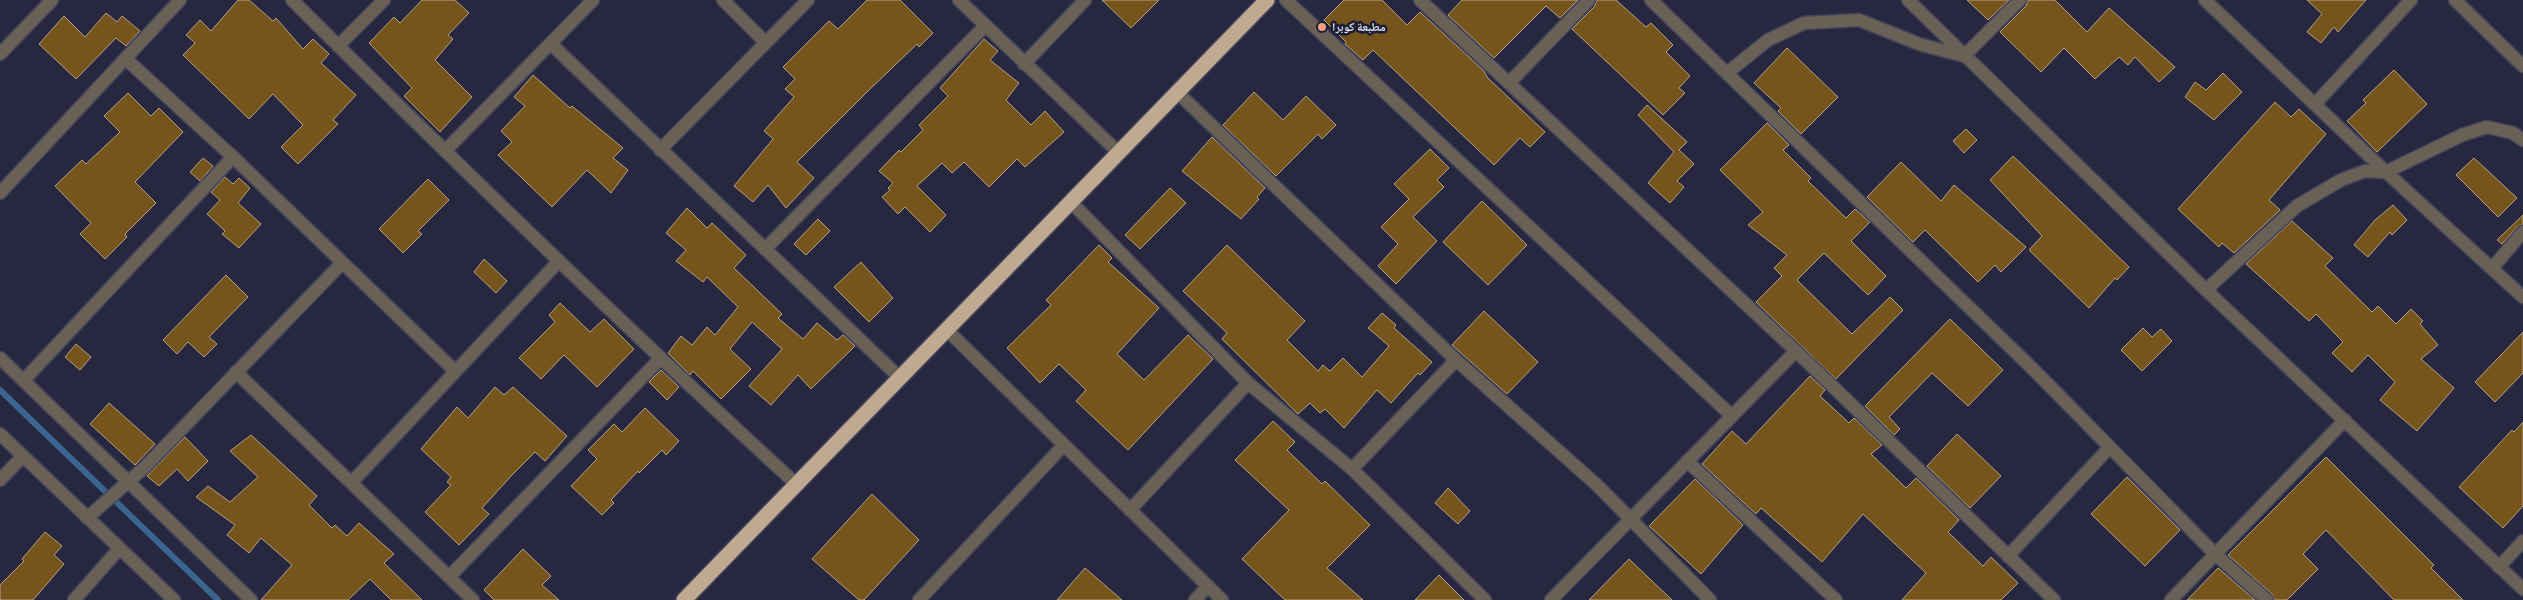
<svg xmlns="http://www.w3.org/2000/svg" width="2523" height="600" font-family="Manrope,'Noto Naskh Arabic',sans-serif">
  <rect width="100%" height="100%" fill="#27283f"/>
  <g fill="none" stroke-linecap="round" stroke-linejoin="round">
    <polyline stroke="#3a6590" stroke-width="6" points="0,390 218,600"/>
  </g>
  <g fill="#76551c" stroke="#b3a186">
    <polygon points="238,0 249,0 273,21 276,18 303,49 313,39 329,54 321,63 356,95 333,120 338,124 298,164 281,147 303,125 273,94 249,119 183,55 195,43 186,35 200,20 211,31"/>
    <polygon points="422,0 455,0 469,13 448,35 453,39 435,60 472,97 440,132 404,96 412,88 369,43 394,17 400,23"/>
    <polygon points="867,0 900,0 933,33 919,47 917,44 867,92 797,162 814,178 786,208 768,185 753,202 734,186 773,139 764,131 794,97 785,89 795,79 783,67 829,21 838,29"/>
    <polygon points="1102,0 1159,0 1131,28"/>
    <polygon points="1344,0 1382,0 1407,25 1420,12 1483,70 1488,78 1545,132 1530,147 1520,138 1494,165 1373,50 1363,60 1345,44 1346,42 1324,20"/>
    <polygon points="1462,0 1578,0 1560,18 1546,6 1494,58 1448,15"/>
    <polygon points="1597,0 1616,0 1646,27 1651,23 1673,45 1666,52 1690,76 1679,88 1685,93 1663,115 1572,29 1595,6"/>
    <polygon points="1967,0 2009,0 1988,20"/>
    <polygon points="2028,0 2055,0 2087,32 2109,8 2175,67 2159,82 2135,57 2128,65 2119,57 2095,79 2064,48 2041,72 2000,32 2026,6"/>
    <polygon points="2307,0 2366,0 2338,32 2334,27 2321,43 2307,32 2322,14"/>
    <polygon points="106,13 117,22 122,16 140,31 126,46 116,38 76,79 39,44 64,16 85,37"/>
    <polygon points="984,39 998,51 990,60 1019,83 1006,100 1031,125 1045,111 1064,132 1025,167 1017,159 989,187 964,162 952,173 942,163 917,186 946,215 930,232 905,207 898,214 882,197 890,190 888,188 893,183 879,171 899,150 901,152 923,130 919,125 948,96 940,88"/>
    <polygon points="1787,48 1838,97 1801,134 1778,111 1781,108 1754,83"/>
    <polygon points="2394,70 2427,104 2377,152 2347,121 2366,103 2363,100"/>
    <polygon points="2223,73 2242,92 2214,120 2185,97 2195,82 2206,90"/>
    <polygon points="533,75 570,108 572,106 623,148 613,158 628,170 611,193 587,170 552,207 498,155 512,142 501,131 525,106 514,97"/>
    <polygon points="1254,92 1283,120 1306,96 1336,125 1322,139 1318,134 1276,176 1223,125"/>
    <polygon points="128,93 151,116 159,108 183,132 135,182 156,203 125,234 127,237 105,259 80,234 91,223 55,186 82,160 86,164 120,132 104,116"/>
    <polygon points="2275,102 2291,117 2299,109 2326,134 2269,200 2280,210 2234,253 2222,243 2219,247 2178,209"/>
    <polygon points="1647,105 1687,142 1679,150 1694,164 1677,181 1684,187 1670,203 1648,183 1674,152 1638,115"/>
    <polygon points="1767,123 1789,145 1783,150 1811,178 1808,181 1846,218 1855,209 1870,222 1851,241 1886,276 1868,295 1824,253 1797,280 1852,334 1890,297 1903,310 1836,379 1756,302 1782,276 1774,268 1787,255 1748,225 1763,212 1720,170"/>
    <polygon points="1966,129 1977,140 1964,153 1953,141"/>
    <polygon points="1212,137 1265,188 1257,197 1259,199 1241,219 1182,171"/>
    <polygon points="1430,149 1449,168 1437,180 1444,187 1413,217 1437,241 1396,284 1378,266 1398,244 1381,227 1409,199 1394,184"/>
    <polygon points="2013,156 2129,267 2117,280 2115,278 2089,308 2029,250 2042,236 1990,180"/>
    <polygon points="203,158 213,166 200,181 190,172"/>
    <polygon points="2474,158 2517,198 2498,217 2456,175"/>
    <polygon points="1901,162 1941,201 1954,185 2026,247 2001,272 1995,265 1978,282 1925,230 1913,242 1867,197"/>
    <polygon points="225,177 233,184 239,178 250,188 238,203 261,224 239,248 222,234 225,231 207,214 220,200 211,192"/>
    <polygon points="428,179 449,200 418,231 422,234 403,253 379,229"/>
    <polygon points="1170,188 1186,203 1140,249 1125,235"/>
    <polygon points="1482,201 1527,245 1488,285 1443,242"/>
    <polygon points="2393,205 2407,220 2392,235 2390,232 2368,257 2354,245 2375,220"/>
    <polygon points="687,208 707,228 712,223 746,255 734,268 782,314 778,318 803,339 817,323 837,340 843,335 855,346 811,389 798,375 771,405 749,386 782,349 752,322 730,349 751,369 721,399 693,371 690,375 668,353 681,336 692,345 707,327 715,335 738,307 707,277 703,282 676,261 686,250 666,233"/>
    <polygon points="2523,215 2523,224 2517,227 2502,244 2497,240"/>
    <polygon points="818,219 830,231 806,255 794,244"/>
    <polygon points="2292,221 2333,258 2325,266 2372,312 2378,306 2396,324 2411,309 2423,321 2420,324 2438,345 2421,359 2454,388 2417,431 2380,400 2395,382 2368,355 2352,372 2332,353 2343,342 2316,314 2309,321 2246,264"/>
    <polygon points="1099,245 1112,258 1108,262 1159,308 1117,354 1144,380 1188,335 1213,359 1128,450 1076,401 1086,390 1059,364 1040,383 1007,348 1051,305 1046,300"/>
    <polygon points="1227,245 1305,321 1287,340 1318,371 1323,365 1330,371 1343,358 1362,377 1389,346 1368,328 1382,313 1396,325 1394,328 1432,362 1420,375 1418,373 1391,403 1377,390 1344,428 1325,409 1320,413 1310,403 1298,414 1222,339 1227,333 1183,291"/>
    <polygon points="484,259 507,281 496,293 474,272"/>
    <polygon points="861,262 893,298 869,322 834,287"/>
    <polygon points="226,275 248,297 209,337 217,344 204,357 188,342 177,354 163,340"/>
    <polygon points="560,303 590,332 604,319 634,349 597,387 564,355 541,379 519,358 555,322 549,315"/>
    <polygon points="1484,311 1538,362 1507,394 1452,345"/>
    <polygon points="1950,319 2003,370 1968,406 1932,373 1889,417 1900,429 1894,435 1865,406"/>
    <polygon points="2143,328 2152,337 2161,329 2172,341 2142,371 2121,350"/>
    <polygon points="2523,332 2523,373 2495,402 2475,382"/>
    <polygon points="76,344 91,357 80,370 65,357"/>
    <polygon points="661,370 679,387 667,400 649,382"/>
    <polygon points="1810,376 1825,390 1820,396 1849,423 1854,418 1882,445 1871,454 1906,488 1916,478 1959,520 1948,532 1983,566 1991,557 2018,583 2001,600 1902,600 1926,573 1863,514 1822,562 1761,508 1756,514 1702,464 1732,431 1746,444"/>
    <polygon points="495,387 504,395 513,387 567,436 545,461 535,452 512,475 482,508 489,514 459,545 425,512 451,485 447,482 451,477 421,449 457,407 468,418"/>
    <polygon points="109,403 155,444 135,465 90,424"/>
    <polygon points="645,408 679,441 666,455 662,450 639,473 638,471 611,500 614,503 602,515 571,486 597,459 588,450 614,424 622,432"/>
    <polygon points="1273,421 1295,442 1287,450 1322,484 1325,481 1370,525 1327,568 1363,600 1285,600 1242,559 1289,510 1235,460"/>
    <polygon points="2523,422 2523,506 2503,528 2459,487 2512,430 2514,432"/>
    <polygon points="1957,434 2001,476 1970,508 1927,466"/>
    <polygon points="251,435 317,496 309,505 332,528 335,525 347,536 359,523 394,554 384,563 422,600 391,600 370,579 348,600 261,600 292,565 261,538 249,553 227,535 235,525 196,497 208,486 230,502 258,477 230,451"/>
    <polygon points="185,437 208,461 188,481 177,469 159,486 147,476"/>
    <polygon points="2326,457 2434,565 2431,568 2463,600 2394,600 2326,530 2303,554 2318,569 2287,600 2275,600 2272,594 2228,555"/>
    <polygon points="2127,477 2180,530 2145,566 2091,514"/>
    <polygon points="1695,479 1743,525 1701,574 1649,526"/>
    <polygon points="1448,488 1470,511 1458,524 1435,503"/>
    <polygon points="872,494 919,540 864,600 859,600 812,559"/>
    <polygon points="45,532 62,546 54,555 64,564 33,600 0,600 0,585 24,561 22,559"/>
    <polygon points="523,549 551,576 542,585 559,600 494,600 484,590"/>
    <polygon points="1629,559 1672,600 1589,600"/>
    <polygon points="1085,568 1122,600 1057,600"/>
    <polygon points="2218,568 2255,600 2187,600"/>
    <polygon points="1439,575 1464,600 1415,600"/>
  </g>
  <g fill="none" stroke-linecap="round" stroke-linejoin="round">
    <g stroke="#44455b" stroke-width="15">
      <g id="minor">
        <path d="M292,0C457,164 624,326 795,483"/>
        <polyline points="723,0 765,42"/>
        <polyline points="959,0 1118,152"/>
        <polyline points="1286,0 1732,416"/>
        <polyline points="1420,0 1796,351 2054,600"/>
        <polyline points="1651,0 2035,371 2215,554 2267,600"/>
        <polyline points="1908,0 2206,290 2523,589"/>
        <polyline points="2205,0 2386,172 2523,297"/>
        <polyline points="2455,0 2523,66"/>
        <polyline points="551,44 899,377"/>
        <polyline points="338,46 384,0"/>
        <polyline points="0,54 52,0"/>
        <polyline points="127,60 233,157 455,371"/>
        <polyline points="1024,64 1085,0"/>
        <polyline points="1727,73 1768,40 1804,23 1859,20 1919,44 1964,56 2020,0"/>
        <polyline points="1509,83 1589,0"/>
        <polyline points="1177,92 1456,360 1598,486 1710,600"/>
        <polyline points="2316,103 2411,0"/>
        <polyline points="660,150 808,0"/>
        <polyline points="445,151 593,0"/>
        <polyline points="0,193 180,0"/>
        <polyline points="1070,201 1248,383 1352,469 1485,600"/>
        <polyline points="765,249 985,26"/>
        <polyline points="2493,267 2523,232"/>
        <polyline points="2206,290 2297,206 2341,180 2365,171 2386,172 2462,135 2487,127 2513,133 2523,140"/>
        <polyline points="946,329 1222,600"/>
        <polyline points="0,358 251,600"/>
        <polyline points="236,372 473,600"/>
        <polyline points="24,380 233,157"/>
        <polyline points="0,434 174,600"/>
        <polyline points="1687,461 1836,600"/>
        <polyline points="1352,469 1456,360"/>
        <polyline points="0,480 23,456"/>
        <polyline points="352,482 559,261"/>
        <polyline points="1130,510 1248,383"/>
        <polyline points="87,518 146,466 342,263"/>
        <polyline points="2008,556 2109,448"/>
        <polyline points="2499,567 2523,541"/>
        <polyline points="449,577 660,359"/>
        <polyline points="74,600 119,549"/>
        <polyline points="919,600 1063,446"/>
        <polyline points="1195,600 1208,586"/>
        <polyline points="1551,600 1796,351"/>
        <polyline points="2171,600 2345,420"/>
      </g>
    </g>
    <g stroke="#44455b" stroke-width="18">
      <polyline id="highway" points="684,600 1267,0"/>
    </g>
    <use href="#minor" stroke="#696056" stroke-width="12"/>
    <use href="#highway" stroke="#bfaa91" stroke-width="15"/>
  </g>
  <circle fill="#f2a17e" stroke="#1d1e35" stroke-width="2" cx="1322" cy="27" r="5"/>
  <g text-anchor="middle" stroke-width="5" stroke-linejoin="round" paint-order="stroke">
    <g font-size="12" font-weight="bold" fill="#dbdded" stroke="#1d1e35" text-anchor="start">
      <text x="1332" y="31">مطبعة كوبرا</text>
    </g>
  </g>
</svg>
